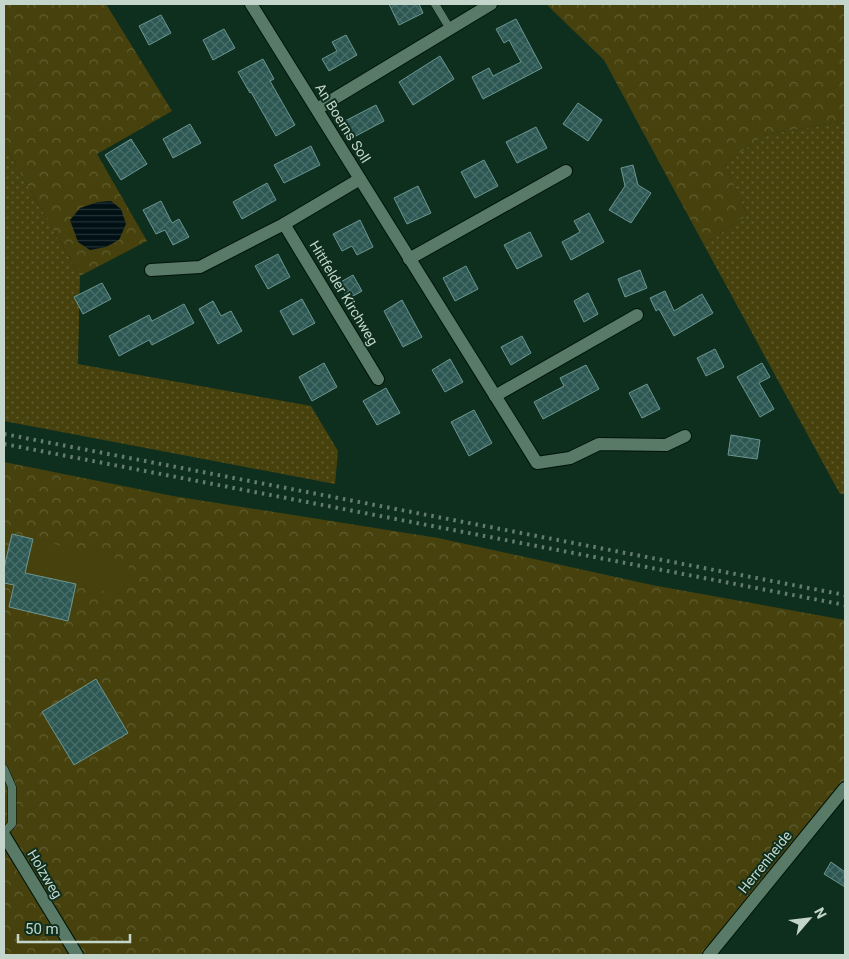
<svg xmlns="http://www.w3.org/2000/svg" width="849" height="959" font-family="Roboto,sans-serif">
  <defs>
    <pattern id="grass-dots" width="8" height="8" patternUnits="userSpaceOnUse" patternTransform="scale(1.25)"><rect width="8" height="8" fill="#47420d"/><path d="M2 2h.1M6 6h.1" fill="none" stroke="#605d2f" stroke-width="1.8" stroke-linecap="round"/></pattern>
    <pattern id="forest-crowns" width="20" height="18" patternUnits="userSpaceOnUse" patternTransform="scale(1.25)"><rect width="20" height="18" fill="#47420d"/><path d="M2 6a3 3 0 1 1 6 0M12 15a3 3 0 1 1 6 0" fill="none" stroke="#605d2f"/></pattern>
    <pattern id="water-rules" width="6" height="5" patternUnits="userSpaceOnUse" patternTransform="scale(1.25)"><rect width="6" height="5" fill="#001015"/><path d="M0 2.5h6" fill="none" stroke="#243236"/></pattern>
    <pattern id="building-cross-hatch" width="8" height="8" patternUnits="userSpaceOnUse" patternTransform="scale(1.25)"><rect width="8" height="8" fill="#2c5752"/><path d="M0 0l8 8M0 8l8-8" fill="none" stroke="#496e6a"/></pattern>
  </defs>
  <rect width="100%" height="100%" fill="#0e2e1e"/>
  <g fill="url(#grass-dots)">
    <polygon points="845,121 845,494 840,494 704,245 747,215 725,164 764,135"/>
    <polygon points="4,145 80,276 78,364 311,406 338,451 335,484 4,421"/>
  </g>
  <g fill="url(#forest-crowns)">
    <polygon points="4,4 106,4 172,111 97,154 147,241 80,276 4,145"/>
    <polygon points="546,4 845,4 845,121 764,135 725,164 747,215 704,245 604,60"/>
    <polygon points="4,462 173,496 438,538 652,585 845,620 845,788 709,955 4,955"/>
  </g>
  <polygon fill="#47420d" points="33,539 130,562 122,595 25,573"/>
  <polygon fill="url(#water-rules)" points="111,201 121,209 126,224 119,240 106,247 90,250 78,242 70,220 80,208 98,202"/>
  <g fill="url(#building-cross-hatch)" stroke="#6b9691">
    <polygon points="389,4 419,4 423,13 399,25"/>
    <polygon points="161,15 171,33 149,45 139,26"/>
    <polygon points="516,19 542,68 483,99 472,77 489,68 493,76 521,62 509,40 504,43 496,29"/>
    <polygon points="224,29 235,48 213,60 203,40"/>
    <polygon points="346,35 357,55 329,71 322,59 337,51 332,42"/>
    <polygon points="440,56 454,79 413,105 399,82"/>
    <polygon points="263,59 274,79 270,81 295,125 276,136 251,92 250,93 238,72"/>
    <polygon points="578,103 602,120 588,141 563,124"/>
    <polygon points="376,105 384,121 354,137 345,121"/>
    <polygon points="190,124 201,143 173,158 163,139"/>
    <polygon points="536,127 547,148 517,163 506,142"/>
    <polygon points="131,139 147,164 121,180 105,155"/>
    <polygon points="311,146 320,165 284,183 274,165"/>
    <polygon points="484,160 498,186 475,198 461,172"/>
    <polygon points="633,165 638,185 651,193 631,223 609,210 625,186 621,168"/>
    <polygon points="267,183 276,200 242,219 233,202"/>
    <polygon points="418,186 431,213 407,224 394,198"/>
    <polygon points="161,201 172,223 179,219 189,237 173,245 165,230 156,234 143,210"/>
    <polygon points="589,213 604,242 571,260 562,242 580,232 574,221"/>
    <polygon points="360,220 373,247 357,255 352,246 342,251 333,234"/>
    <polygon points="530,232 542,256 517,269 504,245"/>
    <polygon points="278,254 290,277 268,289 255,266"/>
    <polygon points="466,266 478,289 455,301 443,278"/>
    <polygon points="640,270 647,288 625,297 618,279"/>
    <polygon points="353,275 362,291 348,299 339,283"/>
    <polygon points="102,283 111,299 83,314 74,297"/>
    <polygon points="665,291 674,311 702,294 713,313 674,336 659,309 656,311 650,298"/>
    <polygon points="588,293 598,314 584,322 574,301"/>
    <polygon points="302,299 315,323 293,335 280,311"/>
    <polygon points="402,300 422,337 403,347 384,311"/>
    <polygon points="213,301 221,316 231,311 242,331 218,344 199,309"/>
    <polygon points="184,304 194,323 152,345 149,340 119,356 109,336 149,315 152,321"/>
    <polygon points="522,336 531,353 511,365 501,347"/>
    <polygon points="715,349 724,367 706,376 697,358"/>
    <polygon points="450,359 463,382 445,392 432,370"/>
    <polygon points="324,363 337,387 312,401 299,377"/>
    <polygon points="762,363 770,377 759,383 774,409 760,417 737,377"/>
    <polygon points="586,365 599,389 543,419 534,402 564,386 560,378"/>
    <polygon points="647,384 660,409 642,418 629,393"/>
    <polygon points="386,388 400,413 377,425 363,401"/>
    <polygon points="474,410 492,443 469,456 451,422"/>
    <polygon points="731,435 760,440 757,459 728,455"/>
    <polygon points="12,534 33,539 25,573 76,584 68,621 9,607 14,585 4,583 4,568"/>
    <polygon points="96,679 128,733 74,765 42,712"/>
    <polygon points="831,862 845,872 845,887 824,874"/>
  </g>
  <g fill="none" stroke-linecap="round" stroke-linejoin="round">
    <g stroke="#001409" stroke-width="9">
      <g id="lane">
        <polyline points="435,4 450,29"/>
        <polyline points="4,769 12,787 12,824 4,832"/>
      </g>
    </g>
    <g stroke="#001409" stroke-width="14">
      <g id="street">
        <polyline points="251,4 537,463 570,458 599,444 666,445 685,436"/>
        <polyline points="317,109 491,4"/>
        <polyline points="284,224 378,379"/>
        <polyline points="409,259 566,171"/>
        <polyline points="151,270 200,267 284,224 360,179"/>
        <polyline points="495,396 637,315"/>
        <polyline points="4,835 77,955"/>
        <polyline points="709,955 845,788"/>
      </g>
    </g>
    <use href="#lane" stroke="#587a66" stroke-width="8"/>
    <use href="#street" stroke="#587a66" stroke-width="12"/>
    <g stroke="#637c6f" stroke-width="4" stroke-dasharray="2.5 5" stroke-linecap="butt">
      <polyline points="4,434 845,595"/>
      <polyline points="4,444 845,605"/>
    </g>
  </g>
  <g text-anchor="middle" stroke-width="4" stroke-linejoin="round" paint-order="stroke">
    <g font-size="14" fill="#c4d6cb" stroke="#0e2e1e">
      <text transform="translate(343 123) rotate(58)" y="5">An Boerns Soll</text>
      <text transform="translate(344 293) rotate(59)" y="5">Hittfelder Kirchweg</text>
      <text transform="translate(765 862) rotate(-51)" y="5">Herrenheide</text>
      <text transform="translate(45 874) rotate(59)" y="5">Holzweg</text>
    </g>
  </g>
  <rect width="849" height="959" fill="none" stroke="#c4d6cb" stroke-width="10"/>
  <g transform="translate(809 919) rotate(62)" stroke="#0e2e1e" stroke-width="4" paint-order="stroke">
  <path d="M0-4L9 19L0 12L-9 19Z" fill="#c4d6cb"/>
  <text y="-8" font-size="14" font-weight="bold" text-anchor="middle" fill="#c4d6cb">N</text>
  </g>
  <path d="M18 934v8h112v-8" fill="none" stroke="#c4d6cb" stroke-width="2.5"/>
  <text x="25" y="934" font-size="15" fill="#c4d6cb" stroke="#0e2e1e" stroke-width="4" paint-order="stroke">50 m</text>
</svg>
